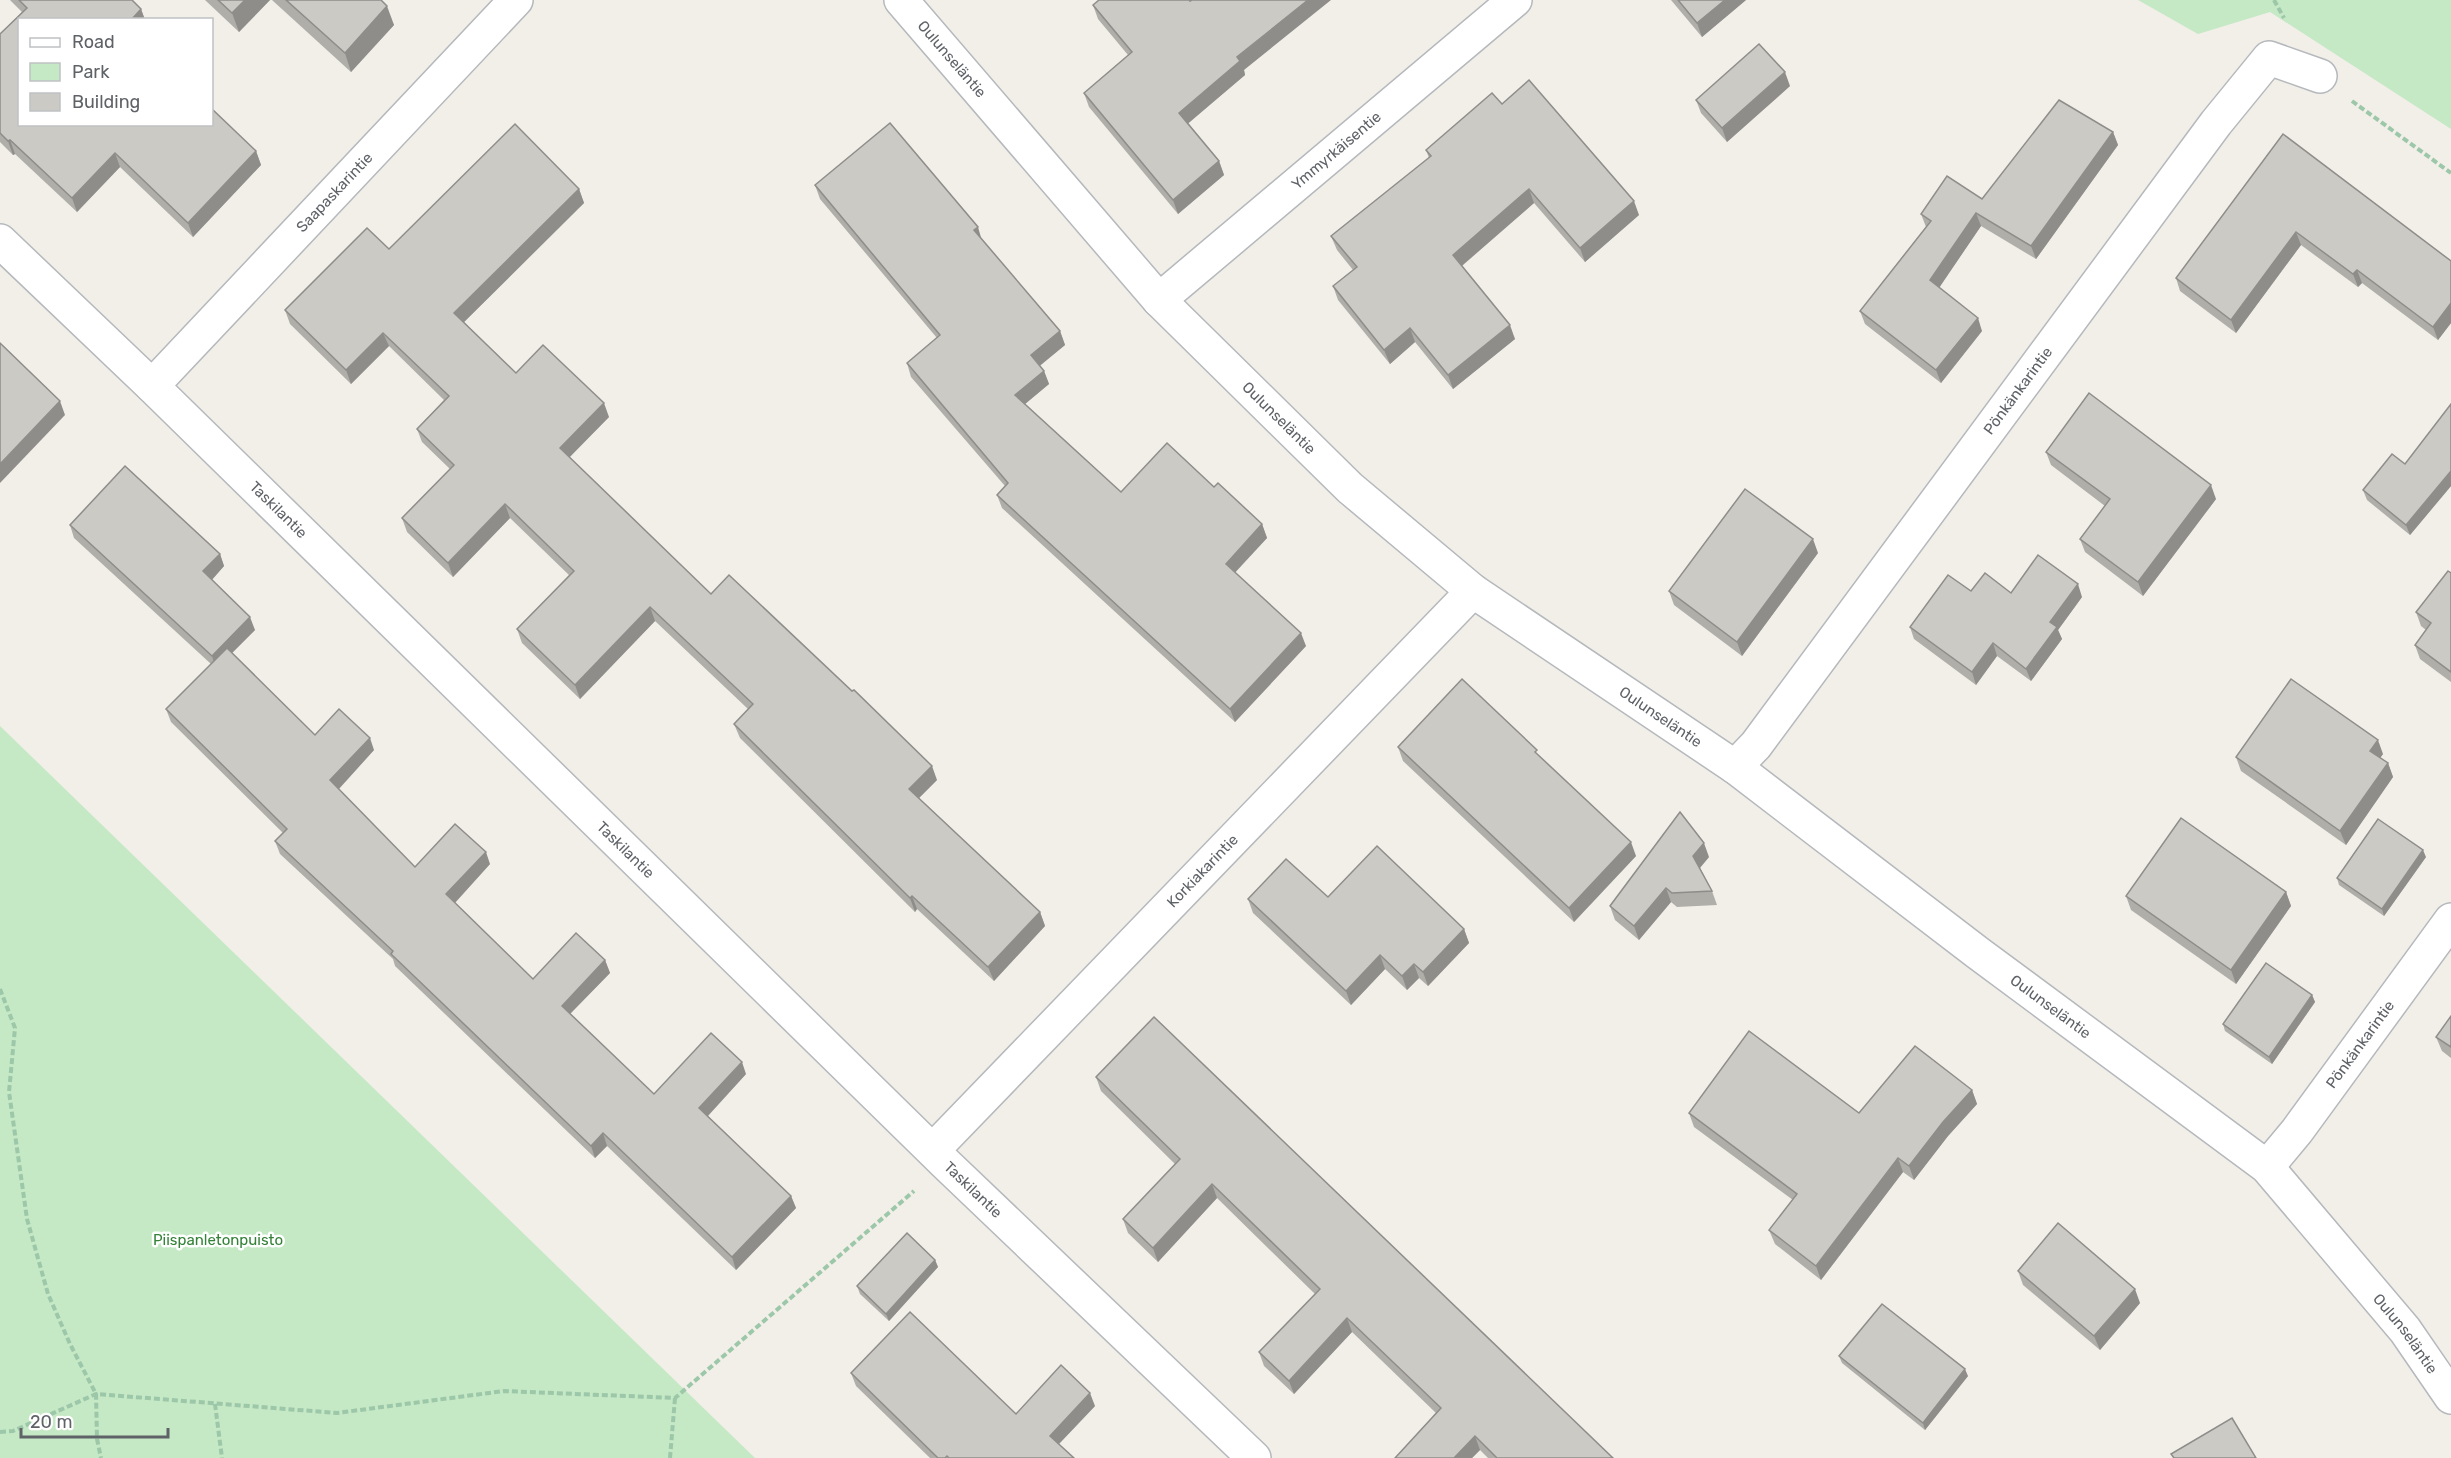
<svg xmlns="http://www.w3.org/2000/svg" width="2451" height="1458" font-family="Rubik,sans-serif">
  <rect width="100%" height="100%" fill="#f1efe8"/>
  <g fill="#c5e8c5">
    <polygon points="2138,0 2451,0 2451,129 2270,12 2198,34"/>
    <polygon points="0,726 755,1458 0,1458"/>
  </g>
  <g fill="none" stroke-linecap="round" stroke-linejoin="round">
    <g stroke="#b5b8bc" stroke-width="36">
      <g id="minor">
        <path id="s1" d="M901,0L1159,300L1350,488L1473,591L1735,767L1978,953L2267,1167L2405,1330L2451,1397"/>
        <path id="s2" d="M0,241L152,386L946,1164L1254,1458"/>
        <path id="s3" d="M1159,300L1515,0"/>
        <path id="s4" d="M152,386L516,0"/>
        <path id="s5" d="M1735,767L1756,745L2216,123L2269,58L2320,76"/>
        <path id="s6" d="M933,1150L1473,591"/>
        <path id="s7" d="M2267,1167L2297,1131L2451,920"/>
      </g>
    </g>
    <g stroke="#9cc7a9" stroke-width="4" stroke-dasharray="6 3" stroke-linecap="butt">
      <polyline points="2274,0 2284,18"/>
      <polyline points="2352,101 2451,173"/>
      <polyline points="0,989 15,1028 9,1092 27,1219 48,1294 70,1344 96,1394 97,1439 101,1458"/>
      <polyline points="215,1404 222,1458"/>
      <polyline points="0,1432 13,1431 96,1394 337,1413 504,1391 675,1398 914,1191"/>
      <polyline points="670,1458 675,1398"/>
    </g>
    <use href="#minor" stroke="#fff" stroke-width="33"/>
  </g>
  <g fill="#afaea9">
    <polygon points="10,0 132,0 141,9 145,20 20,20 256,151 261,165 193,237 120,167 77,212 15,154 13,155 0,142 0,34 22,12"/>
    <polygon points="205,0 270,0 239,32"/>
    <polygon points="272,0 381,0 394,25 351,72"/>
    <polygon points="1671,0 1746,0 1702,37"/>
    <polygon points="1093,5 1244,70 1245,75 1188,123 1219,161 1224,175 1178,214 1089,107 1084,93 1128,55 1098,19"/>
    <polygon points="1790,86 1727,142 1701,113 1696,100"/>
    <polygon points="1502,104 1639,215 1585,262 1534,203 1462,266 1515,339 1453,389 1415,342 1390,364 1338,300 1333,286 1353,270 1337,250 1331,236 1429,158 1426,150"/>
    <polygon points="2113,132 2118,145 2036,259 1981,226 1939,287 1982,331 1941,383 1865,324 1860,311 1926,227 1921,214 1982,199"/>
    <polygon points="2283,134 2451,261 2451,323 2438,340 2362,283 2358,287 2301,245 2236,333 2180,291 2176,278"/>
    <polygon points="815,185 982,241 1060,331 1065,345 1039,366 1044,371 1049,384 1025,404 1121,492 1214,487 1262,524 1267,538 1235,572 1306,646 1235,722 1002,508 997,495 1005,486 911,377 907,363 937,338 820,199"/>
    <polygon points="579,189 584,203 464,322 516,373 609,417 569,457 711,594 937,780 919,798 1040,912 1045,926 994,981 917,909 915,912 740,738 734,724 748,709 655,621 580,699 522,643 517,629 569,575 510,518 453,577 407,532 402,518 450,469 422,442 417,429 444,400 389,346 351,384 290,324 285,310 389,249"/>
    <polygon points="2451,404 2451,486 2410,535 2367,500 2363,490 2405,464"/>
    <polygon points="2046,452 2216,499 2143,596 2085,552 2080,539 2105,506 2051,465"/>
    <polygon points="70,525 220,554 224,566 212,580 255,630 232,653 315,735 374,750 339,789 415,867 490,864 455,903 533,979 605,960 610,973 570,1014 654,1094 746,1074 708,1116 791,1196 796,1208 736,1270 607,1146 595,1158 395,966 393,959 280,854 275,841 283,833 171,722 166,709 211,664 74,538"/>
    <polygon points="1818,553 1742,656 1674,605 1669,591"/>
    <polygon points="2451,573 2451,682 2420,659 2415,645 2426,630 2421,626 2416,612"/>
    <polygon points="2011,593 2082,597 2058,630 2062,639 2031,681 1997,656 1976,685 1914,639 1910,627"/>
    <polygon points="1398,747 1540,757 1636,856 1574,922 1403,761"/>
    <polygon points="2383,754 2380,758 2388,763 2393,777 2346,845 2241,771 2236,757"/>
    <polygon points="1709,857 1700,868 1712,891 1717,905 1677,907 1671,902 1639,940 1615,920 1610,906"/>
    <polygon points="2426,857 2384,916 2339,885 2337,878"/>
    <polygon points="2286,892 2291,906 2236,984 2131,910 2126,896"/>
    <polygon points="1328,897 1464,929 1469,943 1428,986 1419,978 1407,990 1385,969 1351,1005 1253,913 1248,899"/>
    <polygon points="2312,995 2315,1002 2272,1064 2225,1031 2223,1024"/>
    <polygon points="2451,1016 2451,1058 2442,1051 2436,1037"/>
    <polygon points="1096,1077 1613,1458 1488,1458 1480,1450 1472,1458 1395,1458 1436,1413 1352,1332 1294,1394 1264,1366 1259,1352 1315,1294 1217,1198 1158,1262 1128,1233 1123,1219 1175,1164 1101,1091"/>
    <polygon points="1972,1090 1977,1104 1948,1136 1914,1180 1903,1172 1821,1280 1775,1244 1769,1230 1793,1200 1694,1127 1689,1113 1859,1113"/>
    <polygon points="935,1260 938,1267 889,1321 860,1294 857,1286"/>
    <polygon points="2018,1271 2140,1303 2100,1350 2023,1285"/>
    <polygon points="1839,1356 1968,1376 1925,1430 1842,1363"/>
    <polygon points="851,1373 1016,1414 1095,1406 1059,1444 1074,1458 930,1458 856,1386"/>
  </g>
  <g fill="#8f8d8a">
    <polygon points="245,0 270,0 239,32 232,13"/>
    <polygon points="1308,0 1331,0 1244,70 1245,75 1184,127 1179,113 1237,57"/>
    <polygon points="1725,0 1746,0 1702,37 1697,23"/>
    <polygon points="387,6 394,25 351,72 345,53"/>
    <polygon points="141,9 145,20 131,20"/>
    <polygon points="1785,72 1790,86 1727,142 1722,128"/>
    <polygon points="2113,132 2118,145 2036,259 2031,246"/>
    <polygon points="10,140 15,154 13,155 8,141"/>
    <polygon points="256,151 261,165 193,237 188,223"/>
    <polygon points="115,153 120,167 77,212 72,198"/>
    <polygon points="1219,161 1224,175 1178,214 1173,200"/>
    <polygon points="579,189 584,203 459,327 454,313"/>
    <polygon points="1529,189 1534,203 1458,269 1453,255"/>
    <polygon points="1634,201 1639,215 1585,262 1580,248"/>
    <polygon points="1976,213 1981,226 1935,294 1930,280"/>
    <polygon points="978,227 982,241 974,230"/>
    <polygon points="2296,232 2301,245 2236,333 2231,320"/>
    <polygon points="2357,270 2362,283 2358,287 2353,274"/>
    <polygon points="2451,303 2451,323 2438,340 2433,327"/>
    <polygon points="1978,318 1982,331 1941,383 1936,370"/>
    <polygon points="1510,325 1515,339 1453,389 1448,375"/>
    <polygon points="1410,328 1415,342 1390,364 1384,350"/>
    <polygon points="1060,331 1065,345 1036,369 1031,355"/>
    <polygon points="383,333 389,346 351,384 346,370"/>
    <polygon points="1044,371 1049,384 1019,409 1015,395"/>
    <polygon points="60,401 65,415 0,483 0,464"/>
    <polygon points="604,403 609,417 565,462 560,448"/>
    <polygon points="2451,471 2451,486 2410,535 2406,525"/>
    <polygon points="2211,485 2216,499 2143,596 2138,582"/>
    <polygon points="505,504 510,518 453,577 448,563"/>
    <polygon points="1262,524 1267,538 1231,577 1226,564"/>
    <polygon points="1813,539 1818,553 1742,656 1737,642"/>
    <polygon points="220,554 224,566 208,584 203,571"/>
    <polygon points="2078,584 2082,597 2058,630 2062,639 2031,681 2026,669 2050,622"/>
    <polygon points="650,607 655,621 580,699 575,685"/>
    <polygon points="250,617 255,630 216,669 212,656"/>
    <polygon points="1301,633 1306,646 1235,722 1230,709"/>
    <polygon points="1993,643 1997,656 1976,685 1972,672"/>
    <polygon points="370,738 374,750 335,793 330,780"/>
    <polygon points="2378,740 2383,754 2375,765 2370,751"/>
    <polygon points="2388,763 2393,777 2346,845 2340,831"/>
    <polygon points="932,766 937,780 914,803 909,789"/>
    <polygon points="1631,842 1636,856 1574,922 1569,908"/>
    <polygon points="1704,843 1709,857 1698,870 1693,856"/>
    <polygon points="2423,850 2426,857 2384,916 2382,909"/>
    <polygon points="486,852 490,864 451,907 446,894"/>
    <polygon points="1666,888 1671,902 1639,940 1634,926"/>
    <polygon points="2286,892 2291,906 2236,984 2231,970"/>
    <polygon points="912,896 917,909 915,912 910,898"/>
    <polygon points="1040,912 1045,926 994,981 988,967"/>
    <polygon points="1464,929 1469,943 1428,986 1423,972"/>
    <polygon points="1380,955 1385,969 1351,1005 1346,991"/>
    <polygon points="605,960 610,973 566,1018 562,1006"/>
    <polygon points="1414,964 1419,978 1407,990 1402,976"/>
    <polygon points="2312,995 2315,1002 2272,1064 2269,1057"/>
    <polygon points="742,1062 746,1074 704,1120 699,1108"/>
    <polygon points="1972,1090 1977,1104 1948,1136 1914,1180 1909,1166 1943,1122"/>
    <polygon points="603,1133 607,1146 595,1158 591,1146"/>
    <polygon points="1898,1158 1903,1172 1821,1280 1816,1266"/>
    <polygon points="1212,1184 1217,1198 1158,1262 1153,1248"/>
    <polygon points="791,1196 796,1208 736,1270 732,1257"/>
    <polygon points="935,1260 938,1267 889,1321 886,1314"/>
    <polygon points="2135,1289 2140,1303 2100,1350 2094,1336"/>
    <polygon points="1347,1318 1352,1332 1294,1394 1289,1381"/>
    <polygon points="1965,1369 1968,1376 1925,1430 1923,1423"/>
    <polygon points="1090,1393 1095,1406 1055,1448 1050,1436"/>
    <polygon points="1475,1436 1480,1450 1472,1458 1454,1458"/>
  </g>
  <g fill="#cccac5" stroke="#8f8d8a" stroke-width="1.5">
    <polygon points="19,0 132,0 141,9 131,20 20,20 20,124 212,124 212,109 256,151 188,223 115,153 72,198 10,140 8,141 0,133 0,34 27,8"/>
    <polygon points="218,0 245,0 232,13"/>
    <polygon points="286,0 381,0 387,6 345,53"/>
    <polygon points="1099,0 1189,0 1190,1 1192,0 1308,0 1237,57 1240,61 1179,113 1219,161 1173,200 1084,93 1132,52 1093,5"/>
    <polygon points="1678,0 1725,0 1697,23"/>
    <polygon points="1759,44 1785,72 1722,128 1696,100"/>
    <polygon points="1529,80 1634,201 1580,248 1529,189 1453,255 1510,325 1448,375 1410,328 1384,350 1333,286 1357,267 1331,236 1431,156 1426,150 1492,93 1502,104"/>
    <polygon points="2059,100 2113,132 2031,246 1976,213 1930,280 1978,318 1936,370 1860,311 1931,221 1921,214 1947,176 1982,199"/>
    <polygon points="890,123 978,227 974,230 1060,331 1031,355 1044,371 1015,395 1121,492 1167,443 1214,487 1218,483 1262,524 1226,564 1301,633 1230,709 997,495 1008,483 907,363 940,335 815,185"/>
    <polygon points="515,124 579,189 454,313 516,373 543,345 604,403 560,448 711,594 729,575 852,691 854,690 932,766 909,789 1040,912 988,967 912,896 910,898 734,724 753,704 650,607 575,685 517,629 574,571 505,504 448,563 402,518 454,465 417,429 449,396 383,333 346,370 285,310 367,228 389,249"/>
    <polygon points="2283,134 2451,261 2451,303 2433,327 2357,270 2353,274 2296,232 2231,320 2176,278"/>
    <polygon points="0,343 60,401 0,464"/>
    <polygon points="2089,393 2211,485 2138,582 2080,539 2110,499 2046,452"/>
    <polygon points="2451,404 2451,471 2406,525 2363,490 2392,454 2405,464"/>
    <polygon points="125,466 220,554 203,571 250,617 212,656 70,525"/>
    <polygon points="1745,489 1813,539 1737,642 1669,591"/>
    <polygon points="2038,555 2078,584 2050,622 2057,627 2026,669 1993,643 1972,672 1910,627 1948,575 1971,591 1985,573 2011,593"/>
    <polygon points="2448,571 2451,573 2451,672 2415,645 2431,623 2416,612"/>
    <polygon points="227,648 315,735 339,709 370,738 330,780 415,867 455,824 486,852 446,894 533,979 576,933 605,960 562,1006 654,1094 711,1033 742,1062 699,1108 791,1196 732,1257 603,1133 591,1146 391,954 393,951 275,841 287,829 166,709"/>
    <polygon points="1462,679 1537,750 1535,752 1631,842 1569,908 1398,747"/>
    <polygon points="2291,679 2378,740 2370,751 2388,763 2340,831 2236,757"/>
    <polygon points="1680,812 1704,843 1693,856 1712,891 1672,893 1666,888 1634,926 1610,906"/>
    <polygon points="2181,818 2286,892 2231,970 2126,896"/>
    <polygon points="2378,819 2423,850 2382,909 2337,878"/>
    <polygon points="1377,846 1464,929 1423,972 1414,964 1402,976 1380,955 1346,991 1248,899 1286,859 1328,897"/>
    <polygon points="2266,963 2312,995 2269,1057 2223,1024"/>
    <polygon points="2451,1016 2451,1047 2436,1037"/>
    <polygon points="1154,1017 1613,1458 1497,1458 1475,1436 1454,1458 1395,1458 1441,1408 1347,1318 1289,1381 1259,1352 1320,1289 1212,1184 1153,1248 1123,1219 1180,1159 1096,1077"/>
    <polygon points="1749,1031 1859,1113 1915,1046 1972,1090 1943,1122 1909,1166 1898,1158 1816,1266 1769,1230 1797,1194 1689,1113"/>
    <polygon points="2058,1223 2135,1289 2094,1336 2018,1271"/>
    <polygon points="907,1233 935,1260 886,1314 857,1286"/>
    <polygon points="1882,1304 1965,1369 1923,1423 1839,1356"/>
    <polygon points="910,1312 1016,1414 1061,1365 1090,1393 1050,1436 1074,1458 949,1458 947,1456 945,1458 938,1458 851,1373"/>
    <polygon points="2232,1418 2256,1458 2174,1458 2171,1454"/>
  </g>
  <g text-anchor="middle" stroke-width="5" stroke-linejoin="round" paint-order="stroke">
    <g font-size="15" fill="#5f6368" stroke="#fff">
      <text dy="5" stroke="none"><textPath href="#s1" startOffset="78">Oulunseläntie</textPath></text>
      <text dy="5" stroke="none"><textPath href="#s3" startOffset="232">Ymmyrkäisentie</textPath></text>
      <text dy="5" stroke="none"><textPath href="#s4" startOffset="266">Saapaskarintie</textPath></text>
      <text dy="5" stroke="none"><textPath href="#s5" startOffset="471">Pönkänkarintie</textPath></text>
      <text dy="5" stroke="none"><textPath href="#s1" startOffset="564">Oulunseläntie</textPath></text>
      <text dy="5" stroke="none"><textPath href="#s2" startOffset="387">Taskilantie</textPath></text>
      <text dy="5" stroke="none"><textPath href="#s1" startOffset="1050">Oulunseläntie</textPath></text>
      <text dy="5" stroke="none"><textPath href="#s2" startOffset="873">Taskilantie</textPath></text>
      <text dy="5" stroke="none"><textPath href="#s6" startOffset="388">Korkiakarintie</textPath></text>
      <text dy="5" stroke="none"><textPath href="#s1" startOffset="1536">Oulunseläntie</textPath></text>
      <text dy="5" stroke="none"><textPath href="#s7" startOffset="154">Pönkänkarintie</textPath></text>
      <text dy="5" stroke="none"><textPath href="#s2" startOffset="1359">Taskilantie</textPath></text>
      <text dy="5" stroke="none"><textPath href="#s1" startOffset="2022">Oulunseläntie</textPath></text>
    </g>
    <g font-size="15" fill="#348238" stroke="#fff">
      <text x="218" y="1245">Piispanletonpuisto</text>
    </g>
  </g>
  <rect x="18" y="18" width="195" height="108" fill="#ffffff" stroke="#bfc1c3" stroke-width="1.5"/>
  <rect x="30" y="38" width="30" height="9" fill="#ffffff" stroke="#bfc1c3" stroke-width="1.5"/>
  <text x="72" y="48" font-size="18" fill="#5f6368">Road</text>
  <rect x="30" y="63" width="30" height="18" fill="#c5e8c5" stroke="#bfc1c3" stroke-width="1.5"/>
  <text x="72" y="78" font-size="18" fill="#5f6368">Park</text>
  <rect x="30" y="93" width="30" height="18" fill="#cccac5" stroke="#bfc1c3" stroke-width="1.5"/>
  <text x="72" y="108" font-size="18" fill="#5f6368">Building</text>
  <path d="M21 1428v9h147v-9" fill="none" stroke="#5f6368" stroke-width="3"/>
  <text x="30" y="1428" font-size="18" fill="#5f6368" stroke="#ffffff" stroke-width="4.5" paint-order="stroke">20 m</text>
</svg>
